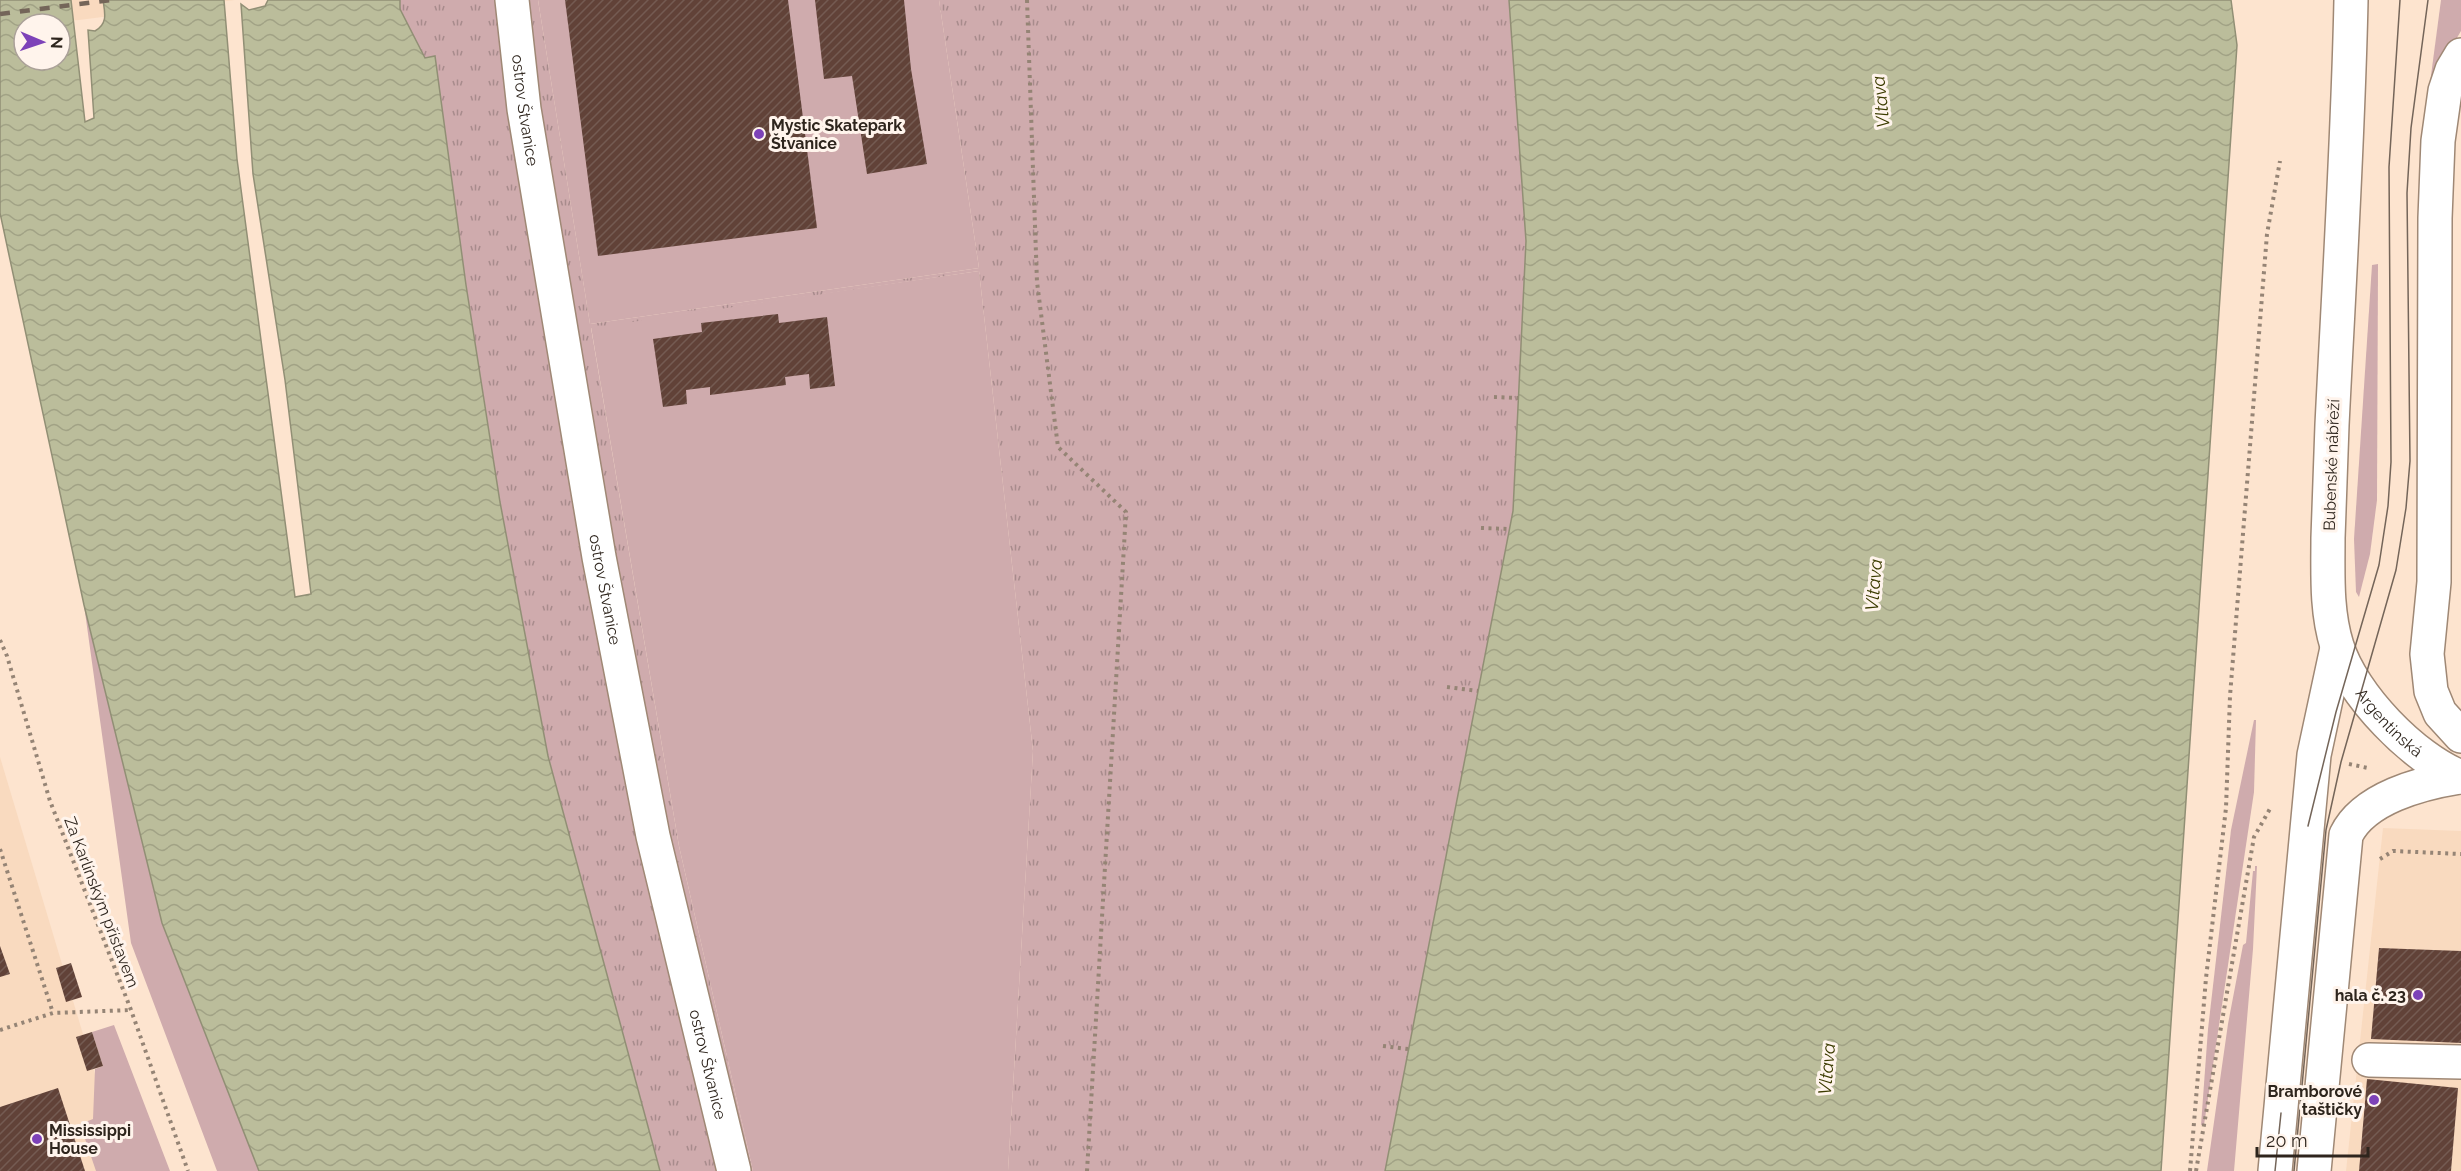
<svg xmlns="http://www.w3.org/2000/svg" width="2461" height="1171" font-family="Raleway,sans-serif">
  <defs>
    <pattern id="park-tufts" width="24" height="20" patternUnits="userSpaceOnUse" patternTransform="scale(1.5)"><rect width="24" height="20" fill="#cfabad"/><path d="M3 7l-1-3M5 7V3M7 7l1-3M15 17l-1-3M17 17v-4M19 17l1-3" fill="none" stroke="#a88b8c"/></pattern>
    <pattern id="water-waves" width="16" height="10" patternUnits="userSpaceOnUse" patternTransform="scale(1.5)"><rect width="16" height="10" fill="#bbbd9b"/><path d="M0 5q4-4 8 0t8 0" fill="none" stroke="#a1a285"/></pattern>
    <pattern id="building-hatch" width="6" height="6" patternUnits="userSpaceOnUse" patternTransform="scale(1.5)"><rect width="6" height="6" fill="#614238"/><path d="M-1 1l2-2M0 6l6-6M5 7l2-2" fill="none" stroke="#745b52"/></pattern>
  </defs>
  <rect width="100%" height="100%" fill="#fde4cf"/>
  <g fill="#f9dabf">
    <polygon points="0,0 235,0 79,20 24,24"/>
    <polygon points="0,757 124,1171 0,1171"/>
    <polygon points="2383,828 2461,831 2461,1171 2346,1171"/>
  </g>
  <g fill="#cfabad">
    <polygon points="538,0 939,0 979,268 590,324"/>
    <polygon points="2441,0 2461,0 2461,31 2430,83"/>
    <polygon points="2378,264 2377,500 2370,554 2359,597 2356,592 2354,539 2372,265"/>
    <polygon points="979,271 1033,751 1008,1171 753,1171 679,846 591,327"/>
    <polygon points="84,605 162,923 259,1171 217,1171 131,943"/>
    <polygon points="2254,720 2256,720 2254,792 2204,1125 2201,1125 2208,1029 2231,830"/>
    <polygon points="2255,866 2257,866 2253,949 2234,1171 2207,1171 2228,1024 2243,945 2246,943 2253,871 2255,871"/>
    <polygon points="114,1025 170,1171 96,1171 80,1124 93,1119 95,1069 103,1066 92,1032"/>
  </g>
  <polygon fill="url(#park-tufts)" points="400,0 538,0 590,324 979,268 939,0 1509,0 1526,241 1513,511 1385,1171 1008,1171 1033,751 979,271 591,328 679,846 753,1171 660,1171 548,756 500,502 466,285 434,56 425,59 400,9"/>
  <g fill="url(#water-waves)" stroke="#918f75" stroke-width="1.5" fill-rule="evenodd">
    <path d="M0,0H71L85,122L94,118L88,30L95,31C108,24 105,13 103,0H224L237,159L295,597L311,594L285,380L253,174L241,4L249,10L265,6L268,0H400V9L425,58L435,56L466,285L500,502L548,756L660,1171H259L162,923L84,605L0,213ZM24,24H60V60H24Z"/>
    <polygon points="1509,0 2231,0 2237,45 2161,1171 1385,1171 1513,511 1526,241"/>
  </g>
  <g fill="url(#building-hatch)">
    <polygon points="565,0 788,0 817,228 598,256"/>
    <polygon points="815,0 904,0 911,69 927,164 867,174 852,76 824,79"/>
    <polygon points="778,314 779,323 827,317 835,386 810,389 809,374 785,377 786,385 710,395 710,387 686,390 687,404 663,407 653,339 702,332 701,323"/>
    <polygon points="0,946 10,974 0,977"/>
    <polygon points="2379,948 2461,951 2461,1043 2371,1039"/>
    <polygon points="71,963 82,997 66,1002 56,968"/>
    <polygon points="92,1032 103,1066 87,1071 76,1037"/>
    <polygon points="2367,1079 2458,1088 2451,1171 2359,1171"/>
    <polygon points="58,1088 85,1171 0,1171 0,1107"/>
  </g>
  <g fill="none" stroke-linecap="round" stroke-linejoin="round">
    <g stroke="#9f8875" stroke-width="36">
      <g id="minor">
        <path id="s1" d="M512,0L524,109L599,557L653,836L734,1171"/>
        <polyline points="2461,55 2452,70 2445,91 2438,141 2435,218 2434,582 2427,654 2431,691 2440,713 2461,736"/>
        <polyline points="2369,1060 2461,1062"/>
        <polyline points="2275,1171 2314,755 2337,648"/>
        <path d="M2314,1171L2346,835C2364,798 2421,783 2459,777"/>
      </g>
    </g>
    <g stroke="#9f8875" stroke-width="36">
      <g id="major">
        <path id="s2" d="M2351,0C2348,142 2339,283 2332,425C2331,463 2329,500 2328,538C2328,574 2326,611 2337,646C2352,695 2414,759 2461,777"/>
      </g>
    </g>
    <g stroke="#958475" stroke-width="4" stroke-dasharray="3 4.5" stroke-linecap="butt">
      <polyline points="1027,0 1037,282 1058,447 1126,512 1087,1171"/>
      <polyline points="1494,397 1518,398"/>
      <polyline points="1481,528 1509,529"/>
      <polyline points="0,640 7,656 50,801 131,1010 188,1171"/>
      <polyline points="1447,687 1478,691"/>
      <polyline points="2349,764 2368,768"/>
      <polyline points="0,849 53,1013"/>
      <polyline points="2380,859 2393,851 2461,854"/>
      <polyline points="0,1030 53,1013 131,1010"/>
      <polyline points="1383,1046 1408,1049"/>
      <polyline points="2190,1171 2206,978 2226,808 2230,696 2267,234 2280,161"/>
      <polyline points="2196,1171 2254,837 2271,807"/>
    </g>
    <use href="#minor" stroke="#fff" stroke-width="33"/>
    <use href="#major" stroke="#fff" stroke-width="33"/>
    <g stroke="#746559" stroke-width="1.5">
      <polyline points="2308,826 2336,712 2379,565 2388,506 2391,462 2389,167 2400,0"/>
      <polyline points="2275,1171 2281,1113"/>
      <polyline points="2294,1171 2326,830 2341,762 2396,570 2406,508 2410,461 2407,193 2411,128 2428,0"/>
    </g>
    <polyline stroke="#746559" stroke-width="4.5" stroke-dasharray="10 10" stroke-linecap="butt" points="0,14 111,0"/>
  </g>
  <g fill="#7d42b8" stroke="#fff4ec" stroke-width="2">
    <circle cx="759" cy="134" r="6"/>
    <circle cx="2418" cy="995" r="6"/>
    <circle cx="2374" cy="1100" r="6"/>
    <circle cx="37" cy="1139" r="6"/>
  </g>
  <g text-anchor="middle" stroke-width="6" stroke-linejoin="round" paint-order="stroke">
    <g font-size="16" fill="#2e251d" stroke="#fff4ec">
      <text dy="6" stroke="none"><textPath href="#s1" startOffset="111">ostrov Štvanice</textPath></text>
      <text transform="translate(2331 465) rotate(-88)" y="6">Bubenské nábřeží</text>
      <text dy="6" stroke="none"><textPath href="#s1" startOffset="597">ostrov Štvanice</textPath></text>
      <text dy="6" stroke="none"><textPath href="#s2" startOffset="741">Argentinská</textPath></text>
      <text transform="translate(102 902) rotate(69)" y="6">Za Karlínským přístavem</text>
      <text dy="6" stroke="none"><textPath href="#s1" startOffset="1083">ostrov Štvanice</textPath></text>
    </g>
    <g font-size="16" font-weight="bold" fill="#2e251d" stroke="#fff4ec" text-anchor="start">
      <text x="771" y="131">Mystic Skatepark<tspan x="771" dy="18">Štvanice</tspan></text>
      <text x="2406" y="1001" text-anchor="end">hala č. 23</text>
      <text x="2362" y="1097" text-anchor="end">Bramborové<tspan x="2362" dy="18">taštičky</tspan></text>
      <text x="49" y="1136">Mississippi<tspan x="49" dy="18">House</tspan></text>
    </g>
    <g font-size="18" font-style="italic" fill="#3c3c00" stroke="#fff4ec">
      <text transform="translate(1881 102) rotate(-96)" y="6">Vltava</text>
      <text transform="translate(1874 585) rotate(-85)" y="6">Vltava</text>
      <text transform="translate(1827 1069) rotate(-85)" y="6">Vltava</text>
    </g>
  </g>
  <g transform="translate(42 42) rotate(92)"><circle r="28" fill="#fff4ec" stroke="#aba199" stroke-width="1.5"/>
  <path d="M0-4.5L10 22L0 15L-10 22Z" fill="#7d42b8"/>
  <text y="-9" font-size="16" font-weight="bold" text-anchor="middle" fill="#2e251d">N</text>
  </g>
  <path d="M2257 1147v9h111v-9" fill="none" stroke="#2e251d" stroke-width="3"/>
  <text x="2266" y="1147" font-size="18" fill="#2e251d" stroke="#fff4ec" stroke-width="4.5" paint-order="stroke">20 m</text>
</svg>
